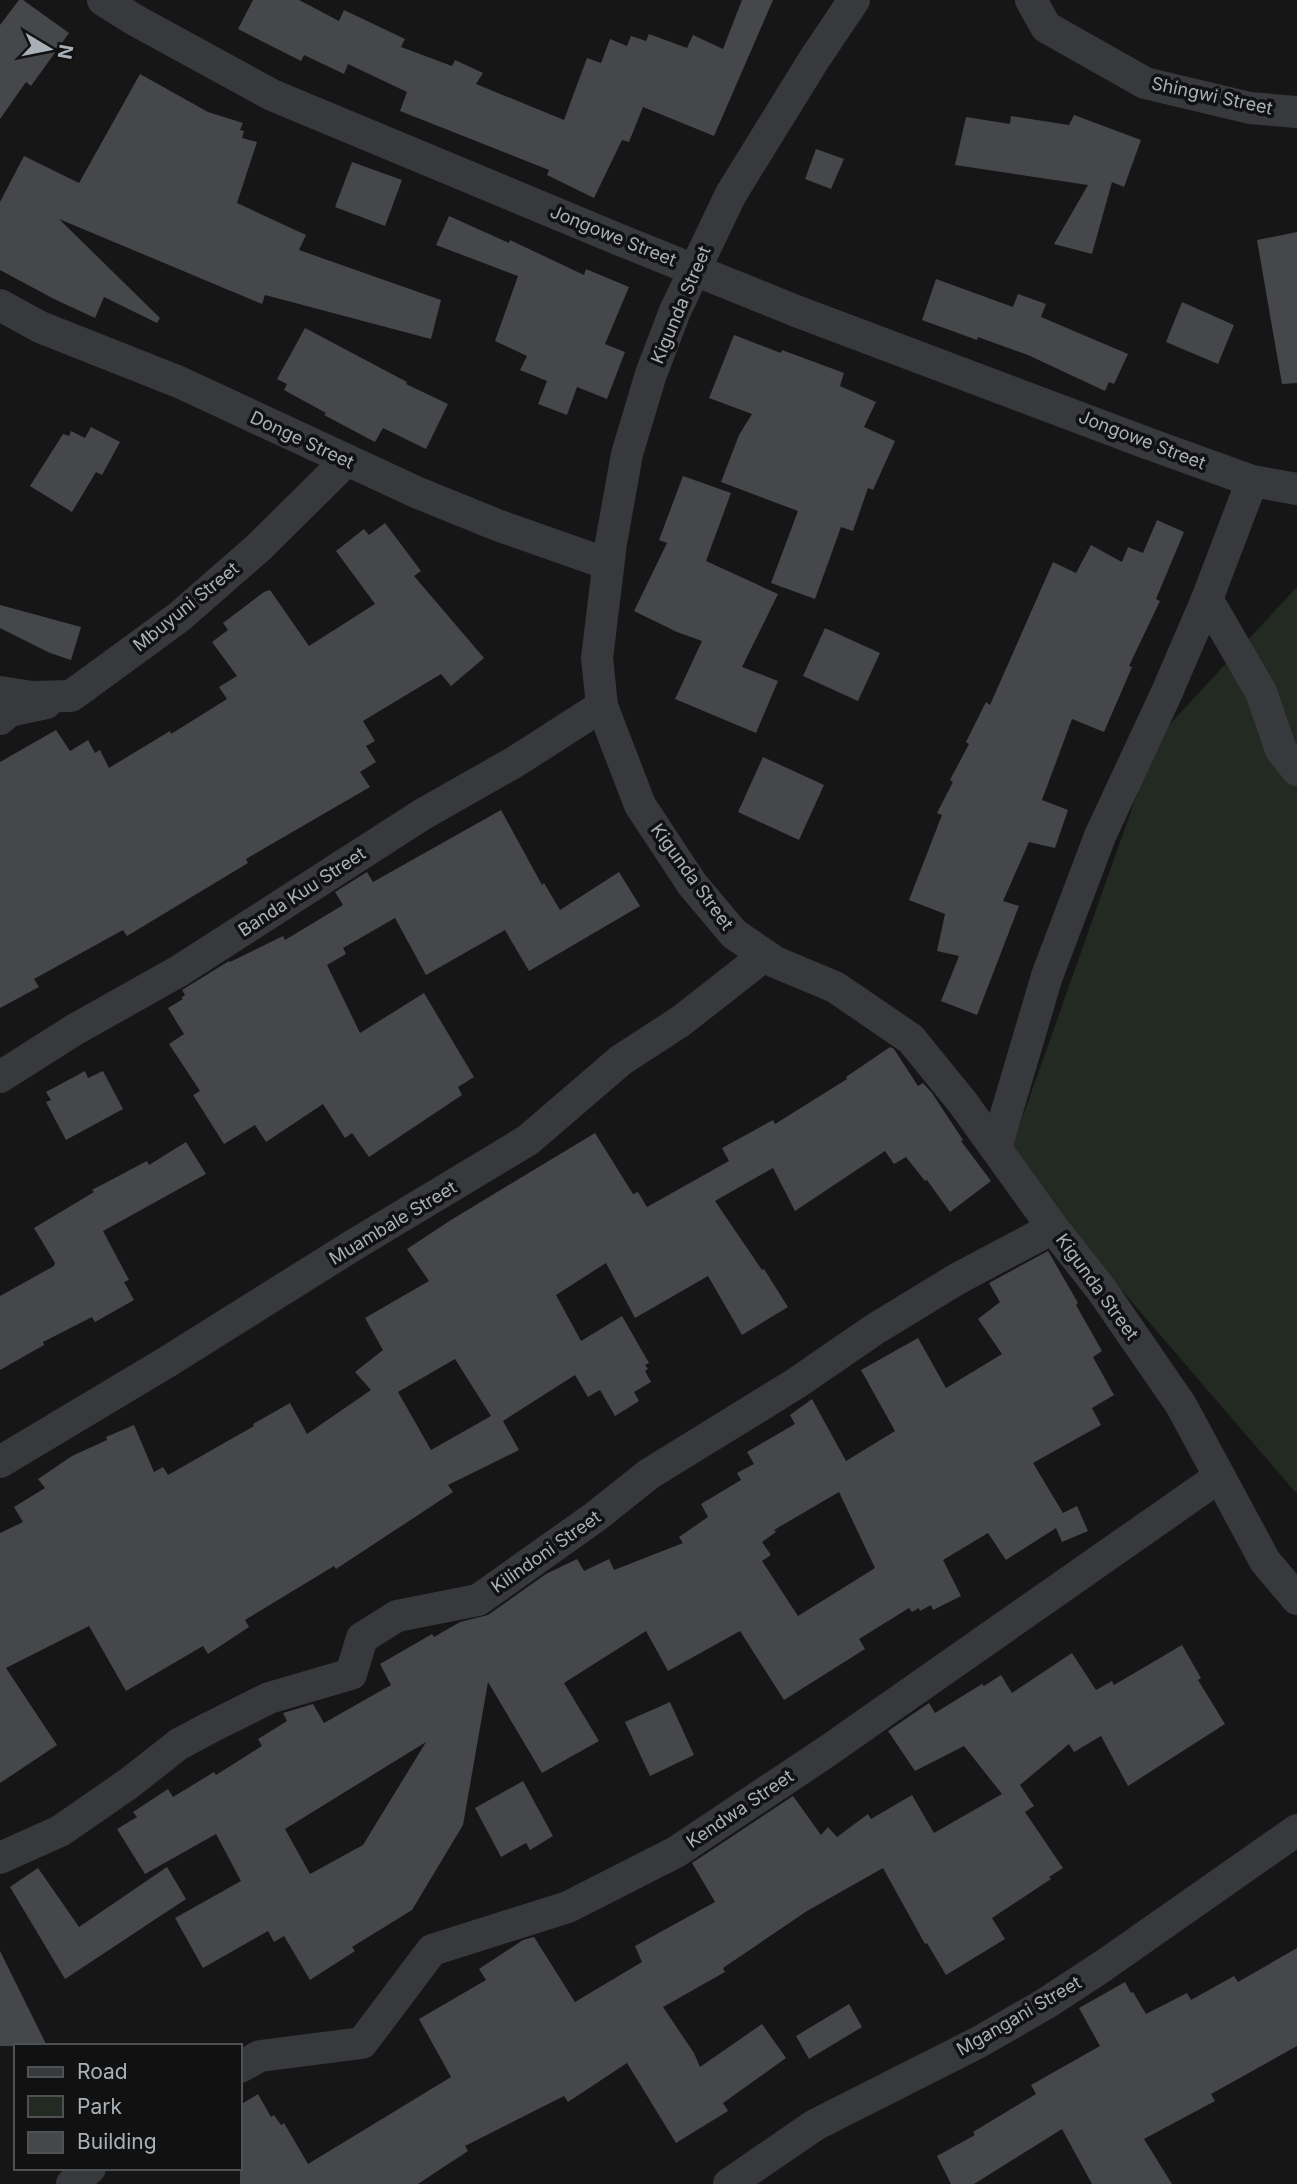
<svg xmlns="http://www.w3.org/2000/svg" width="1297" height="2184" font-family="Inter,sans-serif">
  <rect width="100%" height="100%" fill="#161617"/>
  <polygon fill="#232a22" points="1297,587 1297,1494 1008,1158 1157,738"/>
  <g fill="#45474a" fill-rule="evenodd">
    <polygon points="19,0 23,0 69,33 31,86 26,82 0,119 0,25"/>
    <polygon points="253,0 299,0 339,21 344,10 405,39 401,47 452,66 455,60 483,73 476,84 564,120 587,58 601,63 610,39 627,46 631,36 646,41 649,34 687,48 693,35 723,49 742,0 773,0 714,136 643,107 629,142 622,140 594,198 547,175 549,170 400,111 407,92 348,64 344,74 304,55 301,61 238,29"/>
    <polygon points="140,74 208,112 243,123 240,130 244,131 242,138 257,142 237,203 306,235 299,250 441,300 431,339 265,295 262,304 59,219 160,318 157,323 104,297 95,318 54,299 0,270 0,202 24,156 79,183"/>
    <polygon points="1074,115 1141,140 1124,187 1112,182 1092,254 1054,244 1088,185 955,165 966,117 1010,124 1011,116 1069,125"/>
    <polygon points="816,149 844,159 831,189 805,179"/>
    <polygon points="352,162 402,180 385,226 335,207"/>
    <polygon points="449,216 509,243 510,240 584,275 586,269 629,287 605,344 625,352 607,399 577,387 567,415 538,404 547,381 520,370 527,356 495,341 518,276 436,245"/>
    <polygon points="1297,232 1297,383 1282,384 1257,240"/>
    <polygon points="936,279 1013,307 1018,294 1046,304 1041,317 1128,354 1114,384 1109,382 1105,391 1028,355 978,337 977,340 922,320"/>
    <polygon points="1182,302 1234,325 1218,364 1166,342"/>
    <polygon points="305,328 407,382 406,384 448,404 426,449 383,428 375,442 324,415 326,413 284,390 287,384 277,379"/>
    <polygon points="734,335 781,353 782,350 844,373 840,386 876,402 864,427 895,441 873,490 868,488 853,531 841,527 815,599 771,583 798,511 721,482 739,435 752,414 709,398"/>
    <polygon points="91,427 120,442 102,475 96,472 72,512 30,486 63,434 69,436 71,431 85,438"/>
    <polygon points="683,476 731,493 706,561 778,594 742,667 778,681 756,733 675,699 702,641 677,632 634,611 667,543 659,540"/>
    <polygon points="1157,520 1184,532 1156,599 1160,601 1129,666 1132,667 1104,732 1072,719 1042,800 1068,810 1055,848 1029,842 1003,901 1019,906 977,1015 941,1001 959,956 937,951 945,914 909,900 942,815 937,813 953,782 950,780 969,744 966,742 986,702 990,705 1053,562 1076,573 1091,545 1122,562 1128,547 1143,553"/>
    <polygon points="385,523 421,571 414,576 484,658 451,686 441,674 363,721 375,741 366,746 376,762 360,772 370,787 246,859 248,863 127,936 123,930 34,979 39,987 0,1008 0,762 56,730 70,751 88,740 95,753 100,750 109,768 170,731 171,734 227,699 219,687 237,676 212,642 228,630 223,623 264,592 270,590 309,646 375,604 336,551 364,529 369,535"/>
    <polygon points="0,605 81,627 71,660 50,653 0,628"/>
    <polygon points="825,628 880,653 858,701 803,676"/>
    <polygon points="763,757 824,785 799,840 738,812"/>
    <polygon points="501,810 542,885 544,883 560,910 619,872 640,906 529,971 505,930 426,975 395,918 343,948 346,954 327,965 360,1033 424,993 474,1077 458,1087 462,1095 369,1157 352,1133 345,1138 323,1104 266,1142 255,1125 224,1144 193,1095 200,1091 169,1044 184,1034 168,1008 183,999 181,998 185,995 182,990 229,961 230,962 283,936 285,940 343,905 335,892 367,872 373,882"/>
    <path d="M890,1047L894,1049L918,1086L923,1083L932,1093L963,1140L961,1141L991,1181L950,1212L927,1180L925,1181L906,1157L894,1164L885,1151L795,1211L773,1168L715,1201L762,1270L764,1269L788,1307L742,1335L708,1276L635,1318L606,1263L556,1295L581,1341L622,1316L649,1363L645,1365L648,1369L645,1371L651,1382L634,1392L639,1401L615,1416L600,1390L588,1397L575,1375L503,1421L519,1450L448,1485L453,1492L336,1569L334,1566L245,1620L249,1627L208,1654L203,1646L126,1691L89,1626L6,1668L57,1745L0,1783V1533L23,1522L14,1507L45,1488L38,1479L72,1456L107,1440L106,1437L134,1425L154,1472L163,1467L168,1475L254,1426L253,1424L290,1403L307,1434L371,1390L355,1372L383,1350L365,1318L429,1281L407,1249L451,1220L595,1133L633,1194L638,1192L647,1207L729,1161L722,1148L773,1120L775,1124L847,1079L846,1077ZM455,1359L491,1416L431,1450L398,1392Z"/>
    <polygon points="85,1071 88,1078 103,1071 123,1109 66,1140 46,1102 51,1100 46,1092"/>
    <polygon points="186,1142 206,1174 103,1231 129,1280 124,1282 134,1300 95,1322 92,1317 43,1342 44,1345 0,1370 0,1296 54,1266 55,1263 34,1228 94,1192 92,1190 147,1161 149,1165"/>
    <path d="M1048,1251L1078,1303L1076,1305L1102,1351L1093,1357L1114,1395L1092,1408L1101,1425L1033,1463L1063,1513L1077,1506L1088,1531L1062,1542L1056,1528L1006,1560L988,1533L943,1560L961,1596L933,1610L931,1605L920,1611L919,1608L912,1612L909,1608L859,1639L865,1649L784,1700L740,1631L668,1671L646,1631L564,1683L599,1741L542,1773L488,1682L463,1825L412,1910L352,1947L355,1951L310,1980L284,1936L274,1942L268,1931L203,1968L175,1918L241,1881L216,1834L145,1874L117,1829L137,1817L133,1812L168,1789L173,1797L214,1772L216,1775L262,1746L258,1739L287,1721L283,1713L313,1704L324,1723L391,1685L380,1664L432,1634L434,1637L460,1622L488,1615L546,1574L577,1559L584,1571L609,1559L614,1570L683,1543L679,1537L708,1517L701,1504L741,1480L737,1473L754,1464L747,1452L795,1424L790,1415L812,1399L846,1461L895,1431L861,1370L918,1338L946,1388L1002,1354L978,1319L1000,1302L989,1283ZM839,1492L875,1568L798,1616L762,1561L771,1555L762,1542L776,1532L774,1530ZM426,1742L363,1845L310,1874L285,1829Z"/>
    <polygon points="1182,1645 1201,1678 1198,1680 1225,1724 1128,1786 1101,1736 1074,1752 1069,1744 1020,1785 1034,1806 1025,1812 1063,1868 1049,1877 1051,1879 992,1918 1005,1939 946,1975 927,1943 925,1944 883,1868 807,1911 723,1968 725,1972 663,2007 694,2053 700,2067 762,2024 786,2058 723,2103 728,2111 676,2143 627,2063 568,2102 564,2096 465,2146 468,2151 418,2184 240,2184 240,2105 258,2094 271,2117 274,2115 281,2125 284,2123 308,2164 451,2077 419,2019 486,1980 479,1969 523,1940 534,1937 575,2002 642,1962 635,1946 715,1902 692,1863 793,1796 821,1835 828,1827 837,1837 868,1814 871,1819 912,1795 934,1833 1002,1794 964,1746 915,1771 888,1731 929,1703 935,1713 982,1684 984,1686 1001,1675 1012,1693 1072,1653 1096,1690 1112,1681 1114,1685"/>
    <polygon points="670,1702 694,1755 650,1776 625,1722"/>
    <polygon points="523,1781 553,1836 530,1850 526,1843 501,1857 475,1808"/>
    <polygon points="167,1867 186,1899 65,1979 10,1887 38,1868 79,1927"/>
    <polygon points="1297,1948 1297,2046 1211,2094 1215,2101 1144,2139 1172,2184 1092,2184 1062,2129 974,2184 951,2184 937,2156 975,2135 973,2132 1036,2094 1031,2085 1100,2046 1079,2008 1125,1982 1131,1993 1133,1992 1146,2014 1187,1993 1191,2000 1234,1976 1238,1982"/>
    <polygon points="0,1951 47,2046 0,2046"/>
    <polygon points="849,2004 862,2027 809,2059 796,2036"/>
  </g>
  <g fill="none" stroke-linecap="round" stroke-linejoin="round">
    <g stroke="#37393c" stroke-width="32">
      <polyline points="103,0 133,19 272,95 620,240 796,311 1144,442 1252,481 1297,489"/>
      <polyline points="854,0 815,58 731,194 675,311 651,374 627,454 611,543 597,658 602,706 640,805 692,884 734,934 775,962 835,987 911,1039 963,1103 1053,1228 1101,1289 1181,1405 1265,1561 1297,1599"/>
      <polyline points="1031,0 1046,27 1145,83 1250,108 1297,112"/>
      <polyline points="0,305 40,327 179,382 416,492 497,525 608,564"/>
      <polyline points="1207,599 1261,692 1281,750 1297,770"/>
      <polyline points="0,692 32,697 71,696 179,617 258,548 347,460"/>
      <polyline points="0,719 9,711 46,703"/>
      <polyline points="0,1077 74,1030 179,971 423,814 513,763 602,706"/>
      <polyline points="996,1148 1047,976 1100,836 1167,692 1207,599 1252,481"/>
      <polyline points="0,1462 167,1362 352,1246 528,1140 621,1060 681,1021 765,955"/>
      <polyline points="0,1858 60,1831 128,1784 179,1744 211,1727 269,1698 351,1674 362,1638 397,1616 478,1600 595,1517 649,1474 795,1384 875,1329 957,1279 1053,1228"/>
      <polyline points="240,2067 260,2056 362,2043 432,1950 568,1907 676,1852 826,1752 1219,1477"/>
      <polyline points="72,2184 90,2168"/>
      <polyline points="729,2184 815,2125 979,2042 1045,2004 1103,1966 1297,1830"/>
    </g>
  </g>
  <g text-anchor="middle" stroke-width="7" stroke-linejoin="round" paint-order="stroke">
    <g font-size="18" fill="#a9b0b7" stroke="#111112">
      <text transform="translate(1212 96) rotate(12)" y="6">Shingwi Street</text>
      <text transform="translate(613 236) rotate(22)" y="6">Jongowe Street</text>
      <text transform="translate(681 305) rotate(-67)" y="6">Kigunda Street</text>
      <text transform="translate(302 440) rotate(25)" y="6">Donge Street</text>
      <text transform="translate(1142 440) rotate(21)" y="6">Jongowe Street</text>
      <text transform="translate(186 607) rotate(-39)" y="6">Mbuyuni Street</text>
      <text transform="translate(692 877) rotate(54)" y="6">Kigunda Street</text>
      <text transform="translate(302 892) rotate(-33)" y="6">Banda Kuu Street</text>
      <text transform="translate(393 1223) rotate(-31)" y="6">Muambale Street</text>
      <text transform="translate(1097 1287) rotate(54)" y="6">Kigunda Street</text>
      <text transform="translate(546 1552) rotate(-35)" y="6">Kilindoni Street</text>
      <text transform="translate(740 1809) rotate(-34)" y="6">Kendwa Street</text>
      <text transform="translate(1019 2016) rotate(-30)" y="6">Mgangani Street</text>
    </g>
  </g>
  <rect x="14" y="2044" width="228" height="126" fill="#111112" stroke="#4e5154" stroke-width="2"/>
  <rect x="28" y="2067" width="35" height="10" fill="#37393c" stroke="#4e5154" stroke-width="2"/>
  <text x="77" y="2079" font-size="21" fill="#a9b0b7">Road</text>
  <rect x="28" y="2096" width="35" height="21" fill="#232a22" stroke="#4e5154" stroke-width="2"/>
  <text x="77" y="2114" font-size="21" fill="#a9b0b7">Park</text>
  <rect x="28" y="2132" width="35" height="21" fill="#45474a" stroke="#4e5154" stroke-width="2"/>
  <text x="77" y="2149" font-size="21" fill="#a9b0b7">Building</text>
  <g transform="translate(49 49) rotate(100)" stroke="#111112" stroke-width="5" paint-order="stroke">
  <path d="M0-5L12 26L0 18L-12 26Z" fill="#a9b0b7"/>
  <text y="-10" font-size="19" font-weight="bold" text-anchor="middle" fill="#a9b0b7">N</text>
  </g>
</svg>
